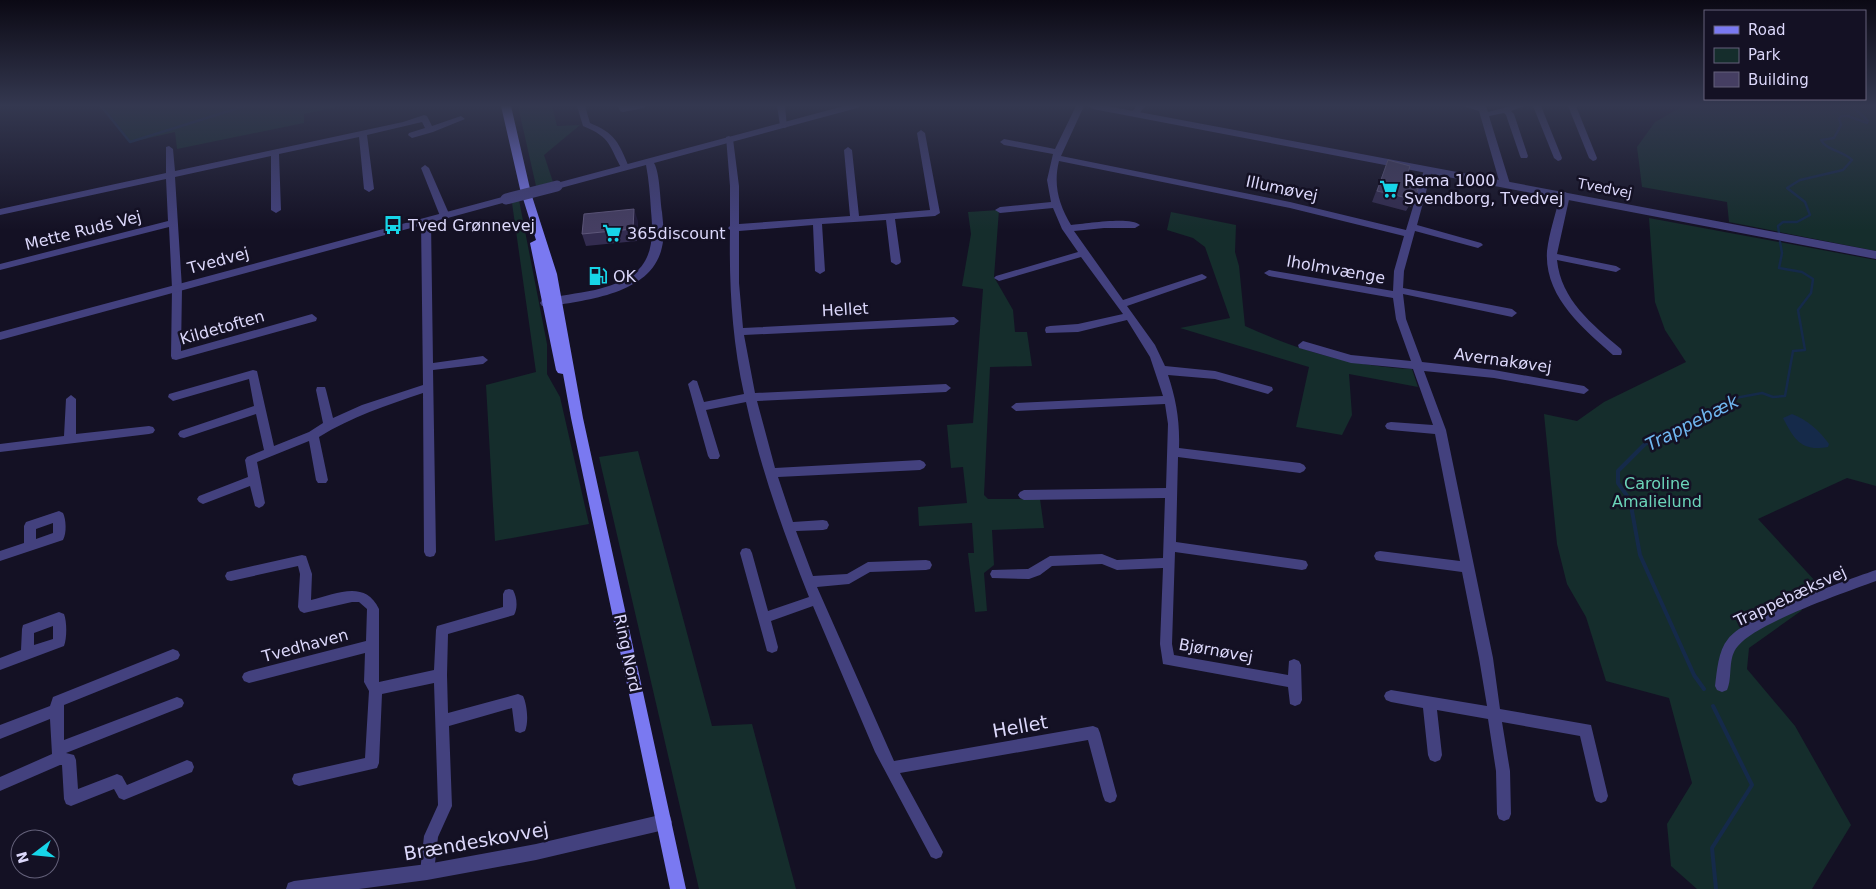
<svg xmlns="http://www.w3.org/2000/svg" width="1876" height="889" font-family="'DejaVu Sans',sans-serif">
  <rect width="100%" height="100%" fill="#141124"/>
  <g fill="#152d2c">
    <polygon points="103,106 341,106 304,114 304,123 177,149 175,132 131,142"/>
    <polygon points="518,106 552,106 557,126 580,125 544,155 553,182 536,186"/>
    <polygon points="1683,106 1876,106 1876,251 1729,222 1727,202 1642,187 1637,147 1655,122"/>
    <polygon points="519,200 547,344 547,374 560,397 589,524 495,541 486,385 536,372 512,203"/>
    <polygon points="999,210 994,277 1013,310 1015,332 1027,332 1032,366 990,367 984,495 988,499 1040,499 1044,528 992,530 994,565 984,573 987,611 975,612 968,553 974,553 972,523 919,526 918,507 967,503 963,467 951,468 947,425 973,423 983,289 962,286 971,234 968,212"/>
    <path d="M1171,212L1236,225L1235,252L1239,266L1245,326C1301,351 1350,366 1412,369L1418,387L1349,374L1352,415L1342,435L1296,427L1309,367L1180,328L1230,318L1205,247L1193,238L1167,230Z"/>
    <polygon points="1649,218 1876,260 1876,486 1847,478 1758,519 1817,583 1801,611 1749,648 1747,669 1795,726 1851,825 1812,889 1697,889 1671,866 1667,824 1692,783 1669,698 1606,681 1586,617 1567,584 1557,544 1544,414 1577,421 1604,402 1686,362 1665,330 1655,302"/>
    <polygon points="638,451 712,726 752,724 796,889 699,889 599,457"/>
  </g>
  <path fill="#152a4a" d="M1792,414C1806,419 1820,431 1829,444L1828,447C1801,452 1794,439 1783,418Z"/>
  <g fill="none" stroke-linecap="round" stroke-linejoin="round">
    <g stroke="#152a4a" stroke-width="2.5">
      <polyline points="101,106 130,142 245,106"/>
      <path d="M1779,233L1778,226L1783,222H1797L1810,215L1805,202L1787,188L1800,180L1843,170L1852,160C1843,151 1826,150 1821,140L1834,138L1841,125L1839,119L1841,116H1848L1867,123L1868,121L1854,108L1855,106"/>
      <polyline points="1651,441 1730,399 1762,393 1773,397 1785,396 1793,351 1805,350 1798,310 1811,293 1813,279 1802,272 1779,268 1782,253 1780,242"/>
    </g>
    <g stroke="#152a4a" stroke-width="4">
      <polyline points="1653,440 1645,444 1618,471 1618,483 1630,500 1640,555 1694,675 1704,689"/>
      <polyline points="1713,706 1752,785 1712,848 1716,889"/>
    </g>
    <g fill="#43417e" fill-rule="evenodd">
      <path d="M577,106H585L590,123C615,133 619,143 629,167L628,169H622C608,145 612,138 583,126Z"/>
      <polygon points="618,106 645,106 644,108 623,112 620,111"/>
      <polygon points="777,106 785,106 787,127 784,128 780,125"/>
      <path d="M1076,106H1084L1061,156L1290,202L1406,230L1424,170L1425,168H1431L1432,170L1417,225L1481,243L1483,245L1478,248L1415,231L1404,271L1403,288L1512,309L1517,313L1512,317L1403,294L1406,319L1422,362L1494,370L1584,386L1589,390L1584,394L1494,378L1424,371L1446,430L1493,658L1500,709L1591,725L1608,796L1606,801L1601,803L1596,801L1594,796L1580,736L1502,722L1510,771L1511,814L1509,819L1504,821L1499,819L1497,814L1496,771L1488,719L1437,710L1442,755L1440,760L1435,762L1430,760L1428,755L1423,708L1391,702L1386,700L1384,696L1386,692L1391,690L1487,706L1479,658L1462,572L1380,561L1376,560L1374,556L1376,552L1380,551L1460,561L1435,434L1391,430L1387,429L1385,426L1387,423L1391,422L1433,425L1413,369L1351,363L1299,348L1298,345L1303,341L1351,355L1411,361L1396,319L1393,298L1269,276L1264,273L1269,270L1393,291L1394,271L1404,236L1290,208L1059,161C1053,185 1059,205 1071,225C1085,224 1130,216 1140,225L1135,228H1104L1074,231L1123,300L1202,274L1207,277L1205,279L1127,306L1155,345L1165,366L1215,371L1272,387L1273,390L1268,394L1215,379L1168,375C1176,399 1180,421 1179,448L1300,463L1304,465L1306,468L1304,471L1300,473L1178,457L1176,542L1302,560L1306,561L1308,565L1306,569L1302,570L1175,552L1172,644L1174,655L1288,675L1289,661L1294,659L1299,661L1301,665L1302,700L1300,704L1295,706L1290,704L1288,687L1163,664L1160,644L1163,568L1117,570L1102,564L1052,566L1040,575L1029,579L992,578L990,574L992,570L1028,569L1050,556L1102,554L1117,560L1163,558L1165,498L1024,500L1020,498L1018,495L1020,492L1024,490L1166,488L1168,424L1165,404L1016,411L1011,407L1016,403L1163,396L1150,357L1127,320L1078,332L1046,333L1045,330L1046,327L1050,326L1078,324L1123,314L1081,257L999,281L994,278L996,276L1078,252L1062,229L1053,208L1000,213L995,210L1000,207L1051,202L1047,180L1053,154L1004,145L1000,142L1004,139L1055,149Z"/>
      <polygon points="1137,106 1145,106 1137,116 1131,116 1130,114"/>
      <polygon points="1463,106 1486,106 1488,112 1511,106 1524,106 1511,111 1514,114 1528,156 1527,158 1521,158 1520,156 1506,115 1504,113 1489,116 1510,184 1508,186 1502,186 1500,184 1479,111"/>
      <polygon points="1533,106 1541,106 1562,158 1561,160 1558,161 1554,158"/>
      <polygon points="1568,106 1576,106 1597,158 1596,160 1593,161 1589,158"/>
      <polygon points="424,115 427,116 432,126 461,116 465,119 433,132 412,138 408,135 409,133 425,128 422,122 367,135 374,189 369,192 364,189 359,137 279,154 281,210 276,213 271,210 271,156 175,177 182,288 181,351 312,314 317,318 316,321 176,360 172,359 171,356 172,288 169,227 0,270 0,264 168,221 166,179 0,215 0,209 166,173 166,147 169,146 173,149 175,171 403,122"/>
      <path d="M921,130L925,133L940,213L935,216L895,219L901,262L899,264L896,265L891,262L886,220L822,224L825,271L820,274L815,271L813,225L739,231V283L743,328L954,317L959,321L954,325L744,335L755,393L946,384L951,388L946,392L757,401L775,468L920,460L924,462L926,465L924,468L920,470L778,477L793,522L823,520L827,521L829,525L827,529L823,530L796,531L813,576L847,574L868,562L926,560L930,561L932,565L930,569L926,570L870,572L849,584L817,587L894,761L1093,726L1098,728L1100,733L1117,796L1115,801L1110,803L1105,801L1103,796L1088,740L900,773L943,852L941,857L936,859L931,857L875,752L813,606L771,621L778,647L777,651L772,653L767,651L740,553L742,549L746,548L750,549L752,553L768,611L809,597C784,534 761,470 746,402L706,410L720,456L718,459H710L708,456L688,384L693,380L697,381L704,402L744,394C732,339 729,286 730,230L728,228L730,226V186L726,137L729,136L733,139L739,186V224L850,216L844,150L848,147L852,150L859,216L930,210L917,133Z"/>
      <polygon points="425,165 429,168 450,216 448,218 442,218 440,216 421,168"/>
      <path d="M1565,192L1570,195L1557,254L1616,266L1621,269L1616,272L1557,260C1561,300 1592,324 1621,349L1622,352L1621,355H1613C1583,328 1544,297 1547,251C1549,232 1556,214 1560,195Z"/>
      <path d="M426,218L431,221L433,363L483,356L488,360L483,364L433,370L436,552L434,556L430,557L426,556L424,552L423,393C387,405 351,417 319,437L328,480L326,483H318L316,480L309,441L257,462L265,503L263,506L259,508L255,506L250,486L203,504L199,502L197,499L199,496L248,477L245,460L247,457L264,450L256,414L184,438L180,437L178,434L180,431L254,406L249,379L173,401L168,397L169,394L253,370L257,371L274,446L309,432L323,423L316,390L317,387H325L326,390L333,418L362,405L423,385L421,221Z"/>
      <polygon points="71,395 76,399 76,434 149,426 153,427 155,430 153,433 149,434 0,452 0,444 64,436 66,399"/>
      <path d="M59,511L63,513C66,519 67,533 63,540L0,561V551L24,543V526L26,522ZM53,523V533L36,539V529Z"/>
      <path d="M302,555L306,556L312,574L311,600C336,594 365,579 379,609V682L434,670L436,630L437,626L503,607V594L505,590L509,589L513,590C517,597 518,608 514,615L448,634L447,675L448,713L518,694L523,696C527,704 529,722 525,731L520,733L515,731L512,708L449,726L452,806L438,837L434,872L432,877L427,879L422,877L420,872L424,836L438,805L434,683L382,694L379,763L377,768L299,786L294,784L292,779L294,774L365,758L369,691L364,682L365,653L249,683L244,681L242,677L244,673L249,671L366,641L367,609L359,602H352L304,613L300,611L298,607L300,574L298,566L231,581L227,580L225,576L227,572L231,571Z"/>
      <path d="M1876,570V581C1844,593 1758,622 1738,646C1727,658 1733,677 1727,690L1722,692L1717,690L1715,686C1717,671 1718,651 1728,639C1747,615 1844,581 1876,570Z"/>
      <path d="M59,612L64,614C67,622 67,638 64,646L0,670V658L21,650L22,629L23,625ZM53,626V639L34,645V633Z"/>
      <polygon points="173,649 178,651 180,655 178,659 64,705 64,740 177,697 182,699 184,703 182,707 66,753 74,755 76,760 78,789 117,774 122,776 127,785 187,760 192,762 194,767 192,772 124,800 119,798 114,789 71,806 66,804 64,799 62,765 60,765 0,791 0,777 52,754 50,719 0,739 0,725 50,706 53,697"/>
    </g>
    <g fill="#43417e" fill-rule="evenodd">
      <path d="M844,106H859L857,108L654,163C660,173 660,200 662,212C663,223 665,236 662,247C652,295 585,300 546,307L542,306L540,303L542,300C559,295 577,294 595,290C643,278 656,260 651,211C650,196 649,180 646,165L557,189L552,186L553,184Z"/>
      <polygon points="1088,106 1107,106 1876,251 1876,259 1093,109"/>
      <polygon points="506,196 511,199 510,201 0,340 0,332"/>
      <polygon points="664,814 670,816 672,822 670,828 664,830 536,860 427,880 359,889 286,889 288,883 294,881 427,864 536,844"/>
    </g>
    <polygon fill="#7a79f1" fill-rule="evenodd" points="501,106 511,106 531,193 557,274 583,418 686,889 670,889 571,418 563,374 558,373 556,370 530,243 536,240 520,189"/>
    <polyline stroke="#43417e" stroke-width="11" points="506,199 557,186"/>
  </g>
  <g fill="#332c50">
    <polygon points="1388,160 1416,195 1411,207 1409,206 1406,211 1372,202"/>
    <polygon points="638,221 637,241 586,246 582,234"/>
  </g>
  <polygon fill="#1f1937" points="634,209 638,221 637,241 633,229"/>
  <g fill="#453e62" stroke="#5d567a">
    <polygon points="1388,160 1410,166 1406,179 1420,183 1416,195 1413,194 1412,199 1377,191"/>
    <polygon points="634,209 633,229 582,234 584,214"/>
  </g>
  <linearGradient id="sky" x2="0" y2="1"><stop stop-color="#0b0914"/><stop offset="0.46" stop-color="#343850"/><stop offset="1" stop-color="#343850" stop-opacity="0"/></linearGradient>
  <rect width="1876" height="230" fill="url(#sky)"/>
  <defs>
    <g id="supermarket-bare" transform="scale(1.5)"><path d="M-6-5.5h2.5l.6 2H6L4.5 2H-2.5L-4.4-4H-6ZM-1.5 3.2a1.3 1.3 0 1 0 .1 0ZM3 3.2a1.3 1.3 0 1 0 .1 0Z" fill="#17d5e8" stroke="#141124" stroke-width="2.5" paint-order="stroke"/></g>
    <g id="bus-bare" transform="scale(1.5)"><path d="M-5-6H5V4H4V6H2V4H-2V6H-4V4H-5ZM-3.5-4V0h7V-4ZM-3.5 1.2v1.5H-2V1.2ZM2 1.2v1.5H3.5V1.2Z" fill="#17d5e8" stroke="#141124" stroke-width="2.5" paint-order="stroke"/></g>
    <g id="fuel-bare" transform="scale(1.5)"><path d="M-5.5-6h7V0h2V4h1.3V-2.5L3-4.5l.8-.8L6-3V5H2.5V1h-1V6h-7ZM-4.2-4.7v3.2H.2V-4.7Z" fill="#17d5e8" stroke="#141124" stroke-width="2.5" paint-order="stroke"/></g>
  </defs>
  <g fill-rule="evenodd">
    <use href="#supermarket-bare" x="1389" y="189"/>
    <use href="#bus-bare" x="393" y="225"/>
    <use href="#supermarket-bare" x="612" y="233"/>
    <use href="#fuel-bare" x="598" y="276"/>
  </g>
  <g text-anchor="middle" stroke-width="5" stroke-linejoin="round" paint-order="stroke">
    <g font-size="14" fill="#dcd8fb" stroke="#141124">
      <text transform="translate(1605 188) rotate(11)" y="5">Tvedvej</text>
    </g>
    <g font-size="16" fill="#dcd8fb" stroke="#141124" text-anchor="start">
      <text x="1404" y="186">Rema 1000<tspan x="1404" dy="18">Svendborg, Tvedvej</tspan></text>
      <text x="408" y="231">Tved Grønnevej</text>
      <text x="627" y="239">365discount</text>
      <text x="613" y="282">OK</text>
    </g>
    <g font-size="16" fill="#dcd8fb" stroke="#141124">
      <text transform="translate(1282 188) rotate(12)" y="6">Illumøvej</text>
      <text transform="translate(83 230) rotate(-14)" y="6">Mette Ruds Vej</text>
      <text transform="translate(218 260) rotate(-15)" y="6">Tvedvej</text>
      <text transform="translate(1336 269) rotate(10)" y="6">Iholmvænge</text>
      <text transform="translate(845 309) rotate(-3)" y="6">Hellet</text>
      <text transform="translate(222 327) rotate(-16)" y="6">Kildetoften</text>
      <text transform="translate(1503 360) rotate(8)" y="6">Avernakøvej</text>
      <text transform="translate(1790 596) rotate(-25)" y="6">Trappebæksvej</text>
      <text transform="translate(305 645) rotate(-15)" y="6">Tvedhaven</text>
      <text transform="translate(1216 650) rotate(10)" y="6">Bjørnøvej</text>
      <text transform="translate(628 653) rotate(78)" y="6">Ring Nord</text>
    </g>
    <g font-size="16" fill="#6bd4b9" stroke="#141124">
      <text x="1657" y="489">Caroline<tspan x="1657" dy="18">Amalielund</tspan></text>
    </g>
    <g font-size="18" font-style="italic" fill="#70b7f1" stroke="#141124">
      <text transform="translate(1692 423) rotate(-27)" y="6">Trappebæk</text>
    </g>
    <g font-size="19" fill="#dcd8fb" stroke="#141124">
      <text transform="translate(1020 726) rotate(-10)" y="7">Hellet</text>
      <text transform="translate(476 841) rotate(-10)" y="7">Brændeskovvej</text>
    </g>
  </g>
  <rect x="1704" y="10" width="162" height="90" fill="#141124" stroke="#64617a"/>
  <rect x="1714" y="26" width="25" height="8" fill="#7a79f1" stroke="#64617a"/>
  <text x="1748" y="35" font-size="15" fill="#dcd8fb">Road</text>
  <rect x="1714" y="48" width="25" height="15" fill="#152d2c" stroke="#64617a"/>
  <text x="1748" y="60" font-size="15" fill="#dcd8fb">Park</text>
  <rect x="1714" y="72" width="25" height="15" fill="#453e62" stroke="#64617a"/>
  <text x="1748" y="85" font-size="15" fill="#dcd8fb">Building</text>
  <g transform="translate(35 854) rotate(254)"><circle r="24" fill="#141124" stroke="#64617a"/>
  <path d="M0-4L9 19L0 12L-9 19Z" fill="#17d5e8"/>
  <text y="-8" font-size="14" font-weight="bold" text-anchor="middle" fill="#dcd8fb">N</text>
  </g>
</svg>
